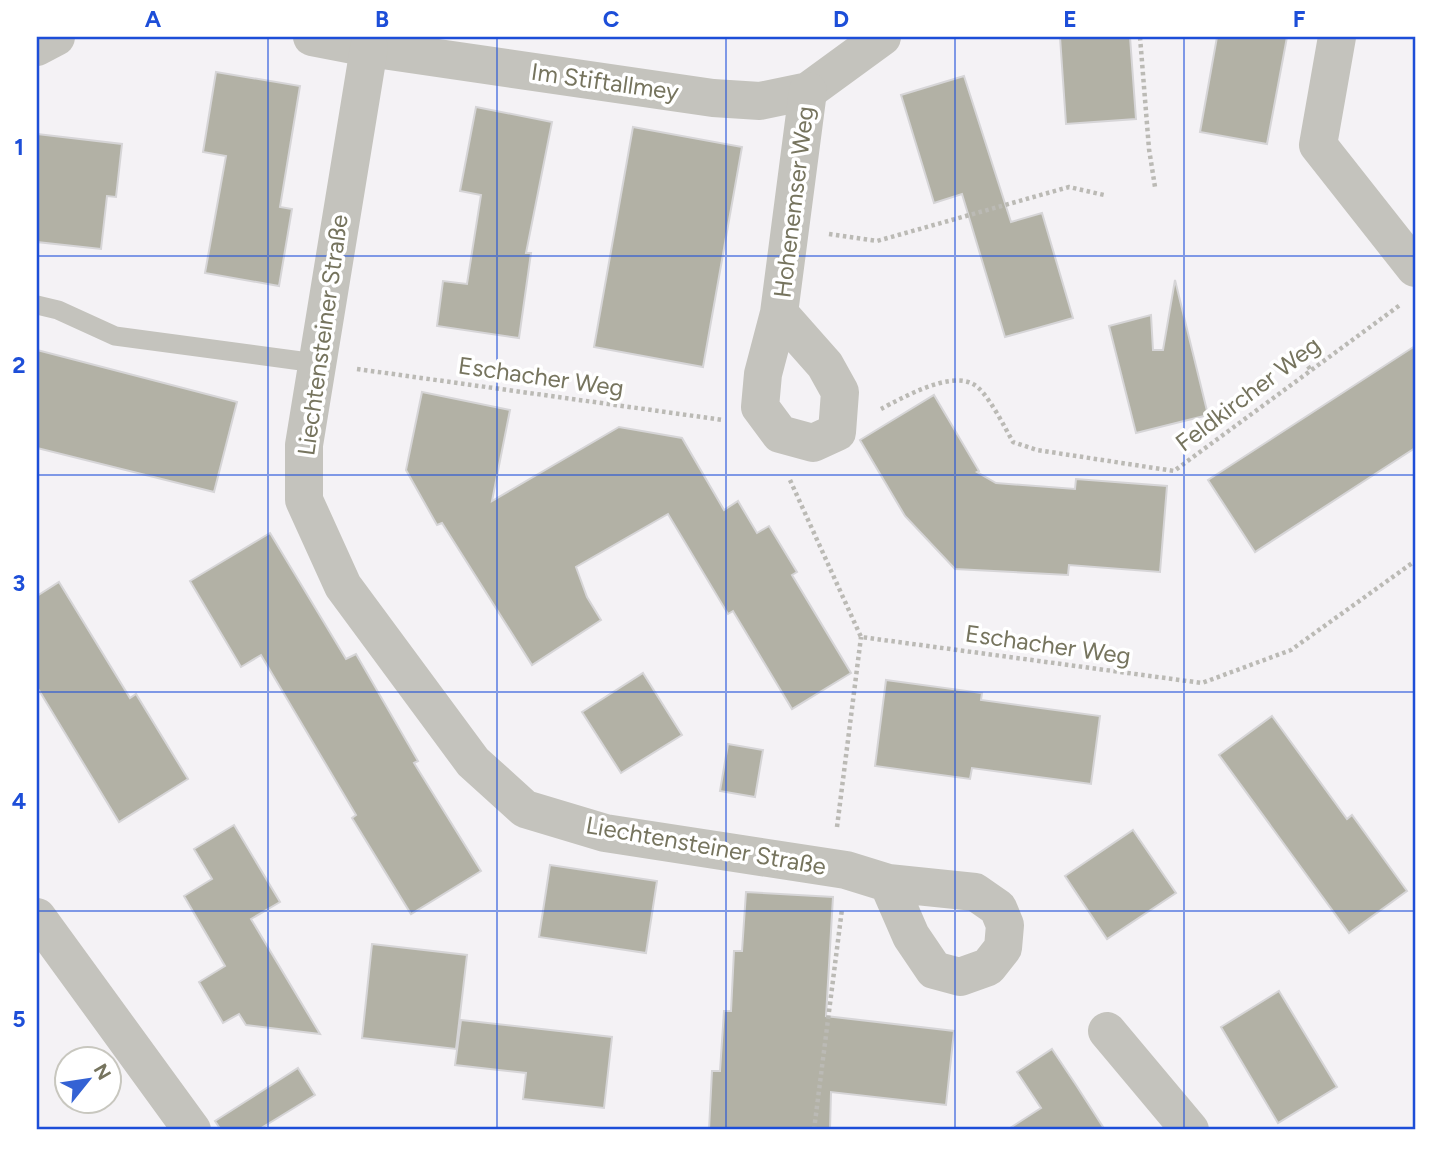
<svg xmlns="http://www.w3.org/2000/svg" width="1452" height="1167" font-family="Figtree,sans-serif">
  <rect width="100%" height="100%" fill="#f4f2f5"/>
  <g fill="#b2b1a5" stroke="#d6d5d7" stroke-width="2">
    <polygon points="1060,37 1130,37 1136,119 1066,124"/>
    <polygon points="1217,37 1287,37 1267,144 1200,132"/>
    <polygon points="216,72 300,86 280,207 292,209 279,286 205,273 226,156 203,152"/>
    <polygon points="964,76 1011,222 1042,213 1073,318 1005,337 962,194 934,203 901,95"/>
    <polygon points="476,107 552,122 526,253 531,253 519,338 437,326 443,281 467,284 481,195 460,191"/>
    <polygon points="633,127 742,147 703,367 594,347"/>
    <polygon points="37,134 122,144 116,197 107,196 101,249 37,242"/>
    <polygon points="1175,280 1208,415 1136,433 1109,326 1151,315 1153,350 1163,350"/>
    <polygon points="1415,346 1415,448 1255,552 1208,480"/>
    <polygon points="37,350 237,402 214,492 37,448"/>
    <polygon points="422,392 510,410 492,501 619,427 682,438 724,510 738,501 757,533 769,526 797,572 792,575 851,673 792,709 733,611 728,614 668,514 576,567 587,597 601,620 532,665 442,523 437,525 406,470"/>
    <polygon points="934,395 979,471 977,472 996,483 1075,489 1076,479 1167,486 1160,572 1069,565 1068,575 955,569 905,516 860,440"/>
    <polygon points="270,533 346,659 356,654 418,761 414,763 481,871 411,914 352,818 356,815 261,655 241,667 190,581"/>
    <polygon points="59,582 130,698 136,694 188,779 119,822 37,687 37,596"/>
    <polygon points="643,673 682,735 621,773 582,712"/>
    <polygon points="886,680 982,693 981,700 1100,716 1091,784 972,768 970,779 875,766"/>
    <polygon points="1272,716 1347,819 1352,815 1407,891 1349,933 1219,755"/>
    <polygon points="728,744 763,750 755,797 720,791"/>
    <polygon points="234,825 280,902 251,919 320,1034 246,1025 239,1014 223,1023 199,982 225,966 184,896 212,879 194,849"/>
    <polygon points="1133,830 1176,893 1107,939 1065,876"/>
    <polygon points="550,865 657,881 646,953 539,937"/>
    <polygon points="746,892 833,897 826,1016 954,1031 946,1105 831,1092 830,1130 709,1130 712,1071 720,1071 724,1011 731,1011 734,951 742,951"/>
    <polygon points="372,944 467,955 456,1049 362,1038"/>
    <polygon points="1279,991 1337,1087 1278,1123 1221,1027"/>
    <polygon points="461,1020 612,1037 604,1108 523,1099 526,1073 455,1065"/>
    <polygon points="1052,1049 1076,1085 1105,1130 1007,1130 1041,1108 1017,1072"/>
    <polygon points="298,1068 315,1095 258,1130 221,1130 215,1121"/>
  </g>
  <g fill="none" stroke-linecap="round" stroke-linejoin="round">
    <g stroke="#bbbab5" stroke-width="4.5" stroke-dasharray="3.5 3.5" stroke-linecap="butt">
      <polyline points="1140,37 1149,149 1155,187"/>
      <polyline points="829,234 877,241 1069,187 1104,195"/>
      <polyline points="357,369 723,420"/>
      <polyline points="1310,369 1300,355 1312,343"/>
      <path d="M881,409C902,398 949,371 973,384C987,391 1005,428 1013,442L1037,450L1174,471L1400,305"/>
      <polyline points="790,480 861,637 1202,683 1291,650 1415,561"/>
      <polyline points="837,827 861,637"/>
      <polyline points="814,1130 842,909"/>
    </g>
    <polyline stroke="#c4c3bd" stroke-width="19" points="37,305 58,310 115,336 316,363"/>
    <g stroke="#c4c3bd" stroke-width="38">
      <polyline points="312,37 369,48 713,98 760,101 808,91 882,37"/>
      <polyline points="1337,37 1318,145 1415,268"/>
      <polyline points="37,47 56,37"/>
      <polyline points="369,48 304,445 304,500 343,586 473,762 525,809 605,833 846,870 888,883 975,892 998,908 1005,925 1003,948 988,967 960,977 934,970 911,936 888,883"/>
      <polyline points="779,313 825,365 840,392 837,432 813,443 780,434 760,407 763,374 779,313 808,91"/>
      <polyline points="37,917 192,1130"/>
      <polyline points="1107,1031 1190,1130"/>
    </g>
  </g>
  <path fill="none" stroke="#1d4ed8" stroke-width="2" stroke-opacity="0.55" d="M268,37V1130M497,37V1130M726,37V1130M955,37V1130M1184,37V1130M37,256H1415M37,475H1415M37,692H1415M37,911H1415"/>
  <g text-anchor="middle" stroke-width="7" stroke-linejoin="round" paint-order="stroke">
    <g font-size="24" fill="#76745e" stroke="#fff">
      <text transform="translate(605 82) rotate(8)" y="8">Im Stiftallmey</text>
      <text transform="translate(794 202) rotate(-83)" y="8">Hohenemser Weg</text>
      <text transform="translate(323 335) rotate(-82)" y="8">Liechtensteiner Straße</text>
      <text transform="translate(541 377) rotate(8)" y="8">Eschacher Weg</text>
      <text transform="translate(1248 394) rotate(-37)" y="8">Feldkircher Weg</text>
      <text transform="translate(1048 645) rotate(8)" y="8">Eschacher Weg</text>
      <text transform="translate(706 846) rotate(10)" y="8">Liechtensteiner Straße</text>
    </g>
  </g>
  <rect width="1452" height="1167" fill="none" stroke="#ffffff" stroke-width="77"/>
  <g transform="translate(88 1080) rotate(60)"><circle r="33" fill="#ffffff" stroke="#c8c7bf" stroke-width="2"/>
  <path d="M0-5L12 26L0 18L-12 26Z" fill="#3462d4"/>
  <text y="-10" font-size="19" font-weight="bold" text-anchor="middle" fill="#76745e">N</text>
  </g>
  <rect x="38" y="38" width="1376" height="1090" fill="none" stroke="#1d4ed8" stroke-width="2.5"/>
  <g font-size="23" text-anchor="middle" font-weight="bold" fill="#1d4ed8">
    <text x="153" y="27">A</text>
    <text x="382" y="27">B</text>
    <text x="611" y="27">C</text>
    <text x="841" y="27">D</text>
    <text x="1070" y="27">E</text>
    <text x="1299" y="27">F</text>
    <text x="19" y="155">1</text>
    <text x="19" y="373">2</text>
    <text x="19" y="591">3</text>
    <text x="19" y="809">4</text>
    <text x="19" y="1027">5</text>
  </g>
</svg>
